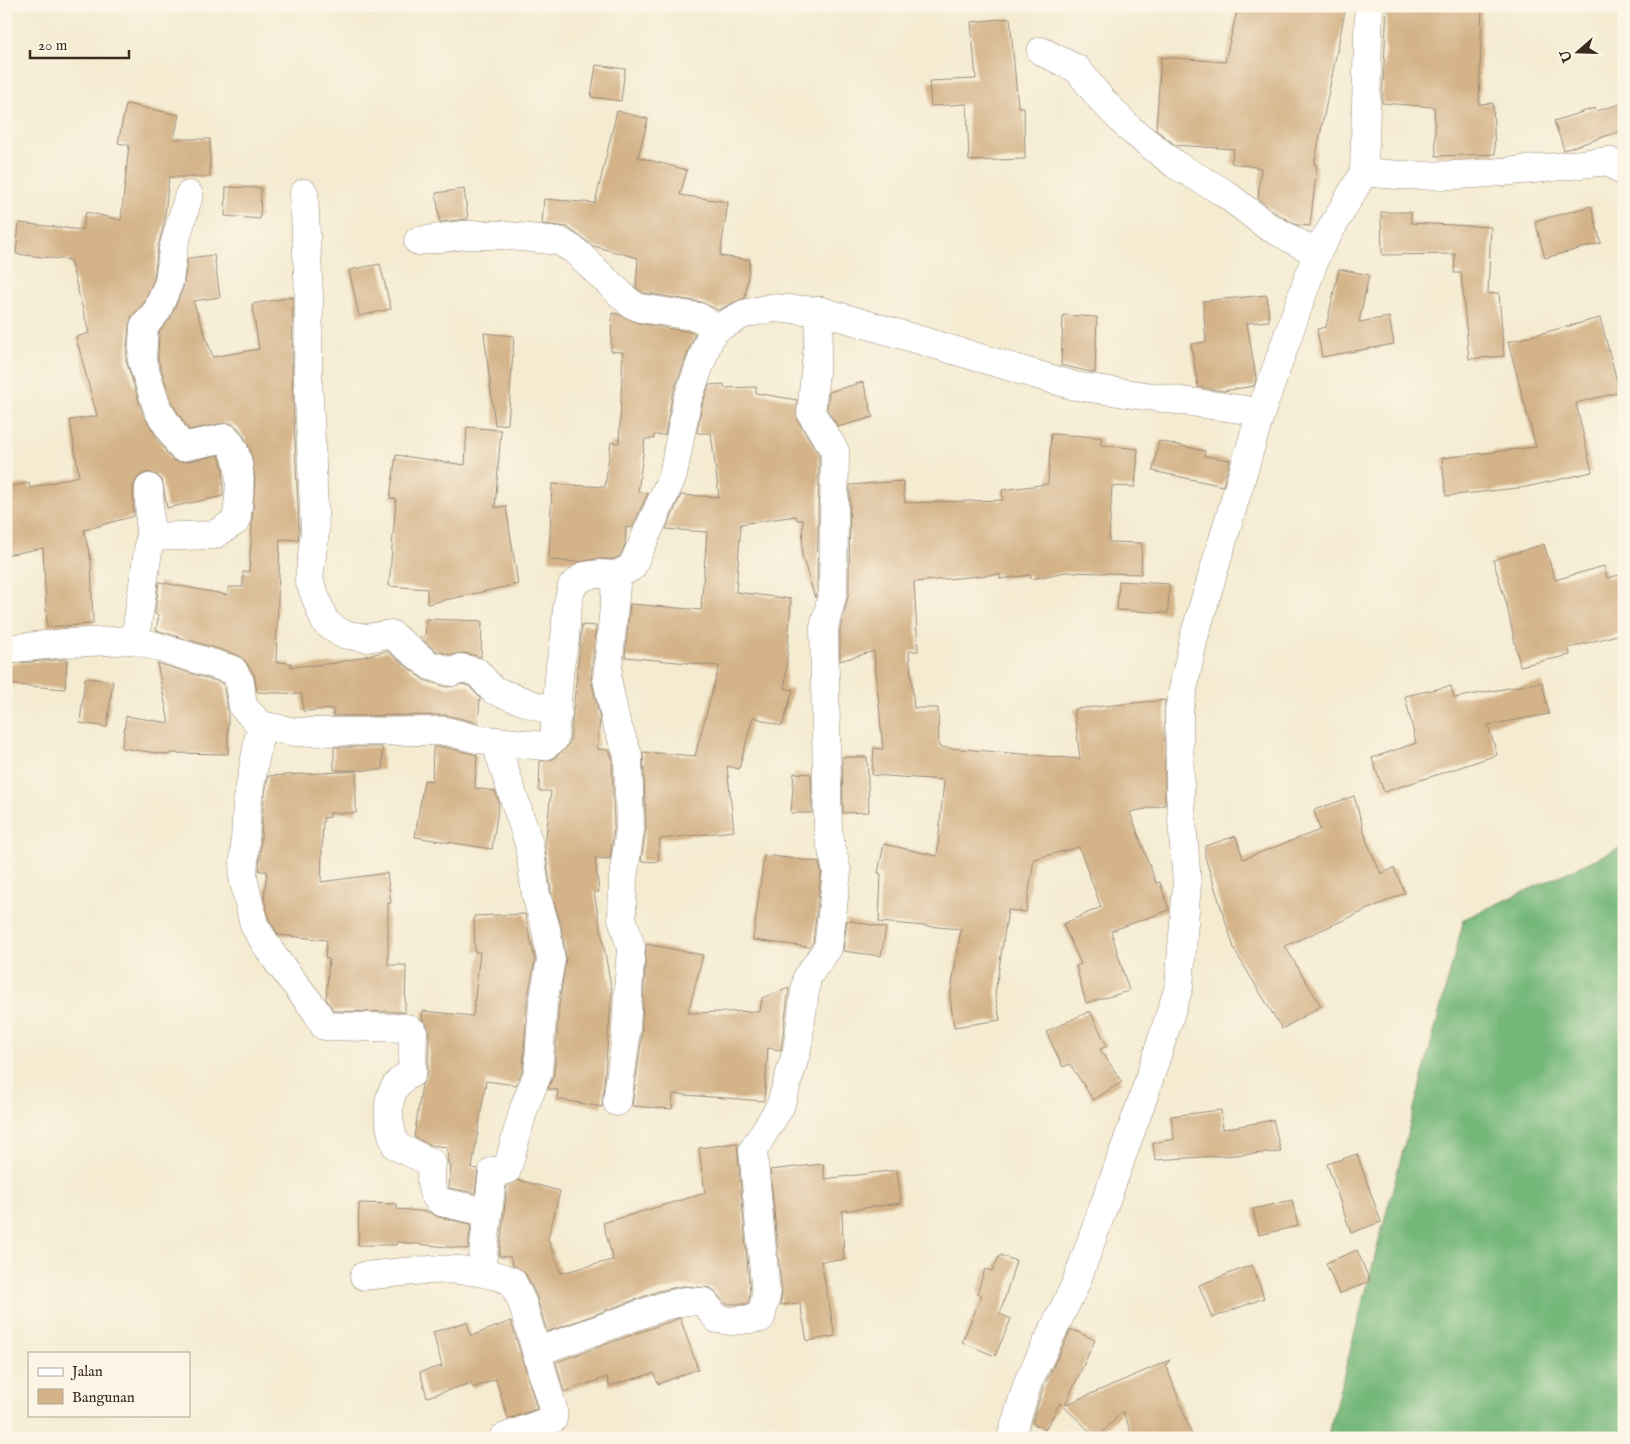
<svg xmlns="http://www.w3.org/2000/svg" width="1630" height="1444" font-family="'IM FELL English',serif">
  <rect width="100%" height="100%" fill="#fcf5e5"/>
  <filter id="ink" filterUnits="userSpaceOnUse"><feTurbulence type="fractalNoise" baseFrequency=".02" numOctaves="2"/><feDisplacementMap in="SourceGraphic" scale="10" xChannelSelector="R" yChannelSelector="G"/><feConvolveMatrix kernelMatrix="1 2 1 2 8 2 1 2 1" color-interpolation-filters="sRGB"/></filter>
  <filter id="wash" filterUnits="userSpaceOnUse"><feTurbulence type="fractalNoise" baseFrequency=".0096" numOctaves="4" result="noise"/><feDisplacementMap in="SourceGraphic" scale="20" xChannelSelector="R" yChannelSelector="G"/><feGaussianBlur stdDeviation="1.12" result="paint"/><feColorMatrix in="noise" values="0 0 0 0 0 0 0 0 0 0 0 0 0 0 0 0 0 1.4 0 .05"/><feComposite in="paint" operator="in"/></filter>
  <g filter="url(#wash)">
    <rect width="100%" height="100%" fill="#f4ebd1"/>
    <polygon fill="#75b779" stroke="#58704c" points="1624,846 1624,1438 1327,1438 1464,919"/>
    <g id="blocks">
      <g fill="#d4b389">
        <polygon points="1238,6 1346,6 1314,165 1317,165 1310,226 1297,225 1276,213 1258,199 1261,168 1231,163 1234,149 1175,145 1156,130 1161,57 1225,62"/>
        <polygon points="1387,6 1482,6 1479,104 1493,103 1495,154 1436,156 1434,107 1382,103"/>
        <polygon points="1010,18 1018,107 1024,107 1025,159 969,161 967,104 931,106 929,81 976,79 971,22"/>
        <polygon points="596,65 625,69 621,101 591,97"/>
        <polygon points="1624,103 1624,130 1564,150 1554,121 1595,108 1596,111"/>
        <polygon points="126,104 179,115 174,139 210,139 210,177 169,177 164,224 158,247 154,278 144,303 132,316 129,325 126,360 143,415 168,455 174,461 184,462 219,455 223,469 223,496 167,508 162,480 157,475 149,472 141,475 136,480 133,488 134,516 84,530 91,561 93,624 47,627 43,548 6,555 6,487 29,483 30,488 79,476 70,420 97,416 76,337 89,333 70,260 16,254 19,223 82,230 86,212 121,220 129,145 118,143"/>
        <polygon points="617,111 648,119 638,157 687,170 680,195 728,202 720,256 750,260 745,298 718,310 701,302 644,293 636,288 638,258 593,246 567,227 542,224 544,199 595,203"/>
        <polygon points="226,187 261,188 260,219 225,216"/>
        <polygon points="464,189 468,219 440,222 436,193"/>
        <polygon points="1591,206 1601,243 1545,258 1535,221"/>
        <polygon points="1381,212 1411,212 1411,223 1491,227 1488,294 1499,293 1504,356 1469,359 1461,273 1454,273 1455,254 1382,255"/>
        <polygon points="214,255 220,297 193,301 213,357 259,349 252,304 293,297 292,377 299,530 298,540 280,539 276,662 291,663 291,667 336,663 387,651 424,680 447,687 462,684 469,686 480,698 478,723 446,715 333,716 333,709 303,711 302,694 257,692 254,674 246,662 238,655 156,630 159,615 155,614 159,582 228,595 228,587 243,587 243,572 249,572 255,478 251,453 246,440 239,429 231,423 223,423 189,430 172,403 158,359 159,332 171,317 183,288 188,258"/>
        <polygon points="380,264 391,309 359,316 349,270"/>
        <polygon points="1339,269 1369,275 1359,322 1389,317 1394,344 1322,357 1317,329 1326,327"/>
        <polygon points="1267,295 1269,321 1247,323 1256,378 1254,386 1223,391 1198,387 1191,344 1206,342 1203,301"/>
        <polygon points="612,313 618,314 638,323 695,333 672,396 665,435 654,435 654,439 645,439 638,492 648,493 632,528 626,527 625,545 620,556 613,559 596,559 578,562 549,560 552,484 605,487 611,442 619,443 623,352 611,351"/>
        <polygon points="1063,315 1097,317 1095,373 1061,365"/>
        <polygon points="1600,318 1620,392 1576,403 1592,472 1526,487 1446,496 1442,458 1536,447 1508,342"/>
        <polygon points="484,333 514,336 508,424 495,425"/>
        <polygon points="863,382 873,417 838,427 827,409 829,392"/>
        <polygon points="724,384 724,388 756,387 756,393 797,400 798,421 819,455 817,590 815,598 802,556 803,520 797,520 796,516 741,524 736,592 791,599 785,688 793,690 782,726 753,717 739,769 727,766 734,831 660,839 658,862 641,861 646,829 643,752 695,756 719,666 625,657 630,604 701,610 707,532 666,529 681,495 719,497 711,433 697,433 702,405 709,385"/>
        <polygon points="467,427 501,430 495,508 506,506 518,584 427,604 427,589 389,586 396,499 390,498 396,455 465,465"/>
        <polygon points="1051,434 1101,437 1101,445 1138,449 1135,487 1112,486 1109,542 1142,543 1141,574 1066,572 1031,579 1030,575 1000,579 1000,574 914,582 918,651 909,651 914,708 938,708 939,747 1080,759 1074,709 1165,700 1165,805 1130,812 1156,883 1160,882 1169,910 1111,931 1129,991 1086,1003 1076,966 1081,964 1063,924 1101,907 1079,847 1034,859 1026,912 1008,910 995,994 1000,1020 954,1027 950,997 961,929 879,922 881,874 878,873 884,844 937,856 944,780 872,775 874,748 883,749 874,651 840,661 840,630 849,592 850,485 903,481 905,503 1003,500 1002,490 1048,484"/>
        <polygon points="1159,441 1205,451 1204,456 1230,460 1223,486 1153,471"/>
        <polygon points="1544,544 1555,580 1604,566 1607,578 1624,574 1624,633 1569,648 1570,655 1520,666 1506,602 1493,560"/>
        <polygon points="1119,581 1169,584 1168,613 1117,610"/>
        <polygon points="426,619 482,621 481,657 464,653 451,655 436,651 420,638 425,636"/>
        <polygon points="582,625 596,626 591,678 600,720 597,749 609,750 612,758 614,828 610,859 595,858 599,892 594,892 612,992 602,1107 557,1099 558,1090 548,1089 554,1074 559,1005 566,958 561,925 551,892 545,847 551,791 539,791 540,761 553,759 567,747 570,741"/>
        <polygon points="67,659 65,689 6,684 6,664"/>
        <polygon points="157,663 223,683 228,711 228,754 170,753 170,755 122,748 126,716 169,723"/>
        <polygon points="85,678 113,681 107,727 80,723"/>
        <polygon points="1542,682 1549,714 1488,725 1497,755 1384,792 1372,758 1416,743 1405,696 1451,686 1454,698"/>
        <polygon points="334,747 382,747 383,770 334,770"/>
        <polygon points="433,747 444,747 477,755 475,788 495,791 499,802 492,849 415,837 424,780 432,781"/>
        <polygon points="842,757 867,757 869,812 843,813"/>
        <polygon points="356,771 356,813 330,813 330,817 323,818 321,882 387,873 391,903 388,903 388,965 406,965 405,1012 334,1011 326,999 329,959 325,958 327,940 278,935 269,919 264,898 267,871 259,871 263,806 268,776"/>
        <polygon points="794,773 811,774 812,813 791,813"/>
        <polygon points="1354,796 1367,842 1381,874 1394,868 1405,893 1285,946 1321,1006 1282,1029 1235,951 1205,857 1205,846 1236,836 1243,859 1320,830 1314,810"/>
        <polygon points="764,855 819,862 821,873 813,942 809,947 753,940"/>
        <polygon points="525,914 535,960 527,1002 523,1069 516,1085 486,1081 472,1168 478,1169 475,1193 449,1188 451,1165 448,1164 447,1147 430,1145 414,1137 422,1085 428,1073 429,1032 427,1025 422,1019 423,1011 473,1016 480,952 475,952 474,916"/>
        <polygon points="847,920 886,928 881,956 843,951"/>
        <polygon points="646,944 703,955 688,1013 760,1011 762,998 789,988 781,1050 768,1048 764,1101 673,1094 672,1109 632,1106 641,1044"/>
        <polygon points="1090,1011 1107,1046 1100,1049 1122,1082 1093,1100 1070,1064 1063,1067 1046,1032"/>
        <polygon points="1221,1110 1223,1129 1273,1120 1281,1152 1155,1160 1153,1143 1174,1139 1171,1116"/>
        <polygon points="737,1143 750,1294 748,1304 726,1304 711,1288 683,1286 659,1291 547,1332 537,1298 526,1274 513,1265 510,1257 499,1256 507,1186 518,1180 560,1191 548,1239 561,1273 613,1260 603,1223 705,1193 699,1148"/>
        <polygon points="1357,1154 1381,1222 1351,1233 1327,1164"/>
        <polygon points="823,1164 825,1179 897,1170 901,1203 842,1211 844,1260 821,1261 835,1336 807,1341 800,1303 780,1305 782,1294 770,1170"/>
        <polygon points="1292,1200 1298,1226 1259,1235 1253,1209"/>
        <polygon points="359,1203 397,1204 397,1209 429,1212 438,1217 471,1224 468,1249 396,1242 396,1245 358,1245"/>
        <polygon points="1357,1250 1370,1281 1339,1294 1326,1263"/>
        <polygon points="1000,1255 1016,1261 1000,1314 1011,1319 995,1356 962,1342 982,1295 977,1293 985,1269 992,1271"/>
        <polygon points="1252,1265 1264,1298 1212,1318 1199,1285"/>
        <polygon points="680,1318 698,1369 658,1384 654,1373 609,1386 607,1377 564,1392 556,1362"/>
        <polygon points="511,1321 537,1409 508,1419 496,1379 473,1388 471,1383 427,1397 420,1372 442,1366 433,1332 467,1322 471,1336"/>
        <polygon points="1071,1329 1095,1340 1065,1405 1170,1360 1166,1365 1193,1438 1133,1438 1123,1411 1097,1438 1060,1403 1045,1430 1032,1423 1043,1388"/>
      </g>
    </g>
  </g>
  <g filter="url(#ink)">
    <use href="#blocks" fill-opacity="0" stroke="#988a78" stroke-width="1"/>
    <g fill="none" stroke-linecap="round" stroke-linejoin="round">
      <g stroke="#988a78" stroke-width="29">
        <g id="street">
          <polyline points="1041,51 1077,69 1101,99 1130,129 1176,165 1223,192 1267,226 1317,253"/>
          <path d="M1364,172C1445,182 1529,169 1609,161L1624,172"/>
          <polyline points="304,193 309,296 308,376 315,531 309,580 325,622 342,634 367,638 391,634 429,665 452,672 461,668 477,672 493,690 558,714"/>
          <polyline points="418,241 464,235 500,235 559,241 574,250 631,304 640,308 699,317 716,329"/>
          <path d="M150,537L214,535L236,521C240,495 245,459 226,438L181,447L158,410L142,361L144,326L157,311L169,282L173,249L189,195"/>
          <polyline points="617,575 607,679 616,722 628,755 630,829 623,878 622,918 631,947 625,1043 617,1102"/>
          <polyline points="135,640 150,537 149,488"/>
          <polyline points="6,649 65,643 135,640 233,670 240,682 243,707 261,725 295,732 446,731 477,739 544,746 554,739 560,665 565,639 567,607 572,586 584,576 598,574 617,575 632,567 673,475 687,401 709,340 716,329 744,314 771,308 821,311 1075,386 1261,412"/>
          <path d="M261,725L247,804L243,877L254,925L274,957L316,1011L324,1026L407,1028L413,1032L412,1073C382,1087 386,1119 396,1146L432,1163C431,1176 428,1193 441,1202L487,1212"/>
          <polyline points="481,1271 493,1171 507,1170 524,1108 538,1073 543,1003 551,960 546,929 536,895 529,844 495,741"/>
          <path d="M364,1276C415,1271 463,1262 512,1281L522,1302L553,1409V1419L503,1438"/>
          <polyline points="536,1352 664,1306 686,1301 704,1302 717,1319 731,1321 761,1318 766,1295 753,1150 780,1107 797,1050 807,977 828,948 837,872 828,831 824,628 833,592 835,451 811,413 821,311"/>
          <polyline points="1011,1438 1028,1382 1076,1283 1144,1095 1179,987 1187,884 1180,793 1179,709 1194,637 1261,412 1317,253 1364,172 1369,6"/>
        </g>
      </g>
      <use href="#street" stroke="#fff" stroke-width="28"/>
    </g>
  </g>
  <rect width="1630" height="1444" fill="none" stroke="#fcf5e5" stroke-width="25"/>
  <rect x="28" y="1352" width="162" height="65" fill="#fcf5e5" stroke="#afa495"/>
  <rect x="38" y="1368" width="25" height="8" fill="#ffffff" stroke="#afa495"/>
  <text x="72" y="1376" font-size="15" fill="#3b2a1e">Jalan</text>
  <rect x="38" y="1389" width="25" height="15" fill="#d4b389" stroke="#afa495"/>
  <text x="72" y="1402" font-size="15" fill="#3b2a1e">Bangunan</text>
  <g transform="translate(1578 52) rotate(250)" stroke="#fcf5e5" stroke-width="4" paint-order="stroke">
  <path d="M0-4L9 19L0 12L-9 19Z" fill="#3b2a1e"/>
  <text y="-8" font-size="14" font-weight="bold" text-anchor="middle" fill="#3b2a1e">U</text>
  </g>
  <path d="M30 50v8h99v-8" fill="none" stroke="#3b2a1e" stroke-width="2.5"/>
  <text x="38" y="50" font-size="15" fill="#3b2a1e" stroke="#fcf5e5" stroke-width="4" paint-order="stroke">20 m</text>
</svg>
